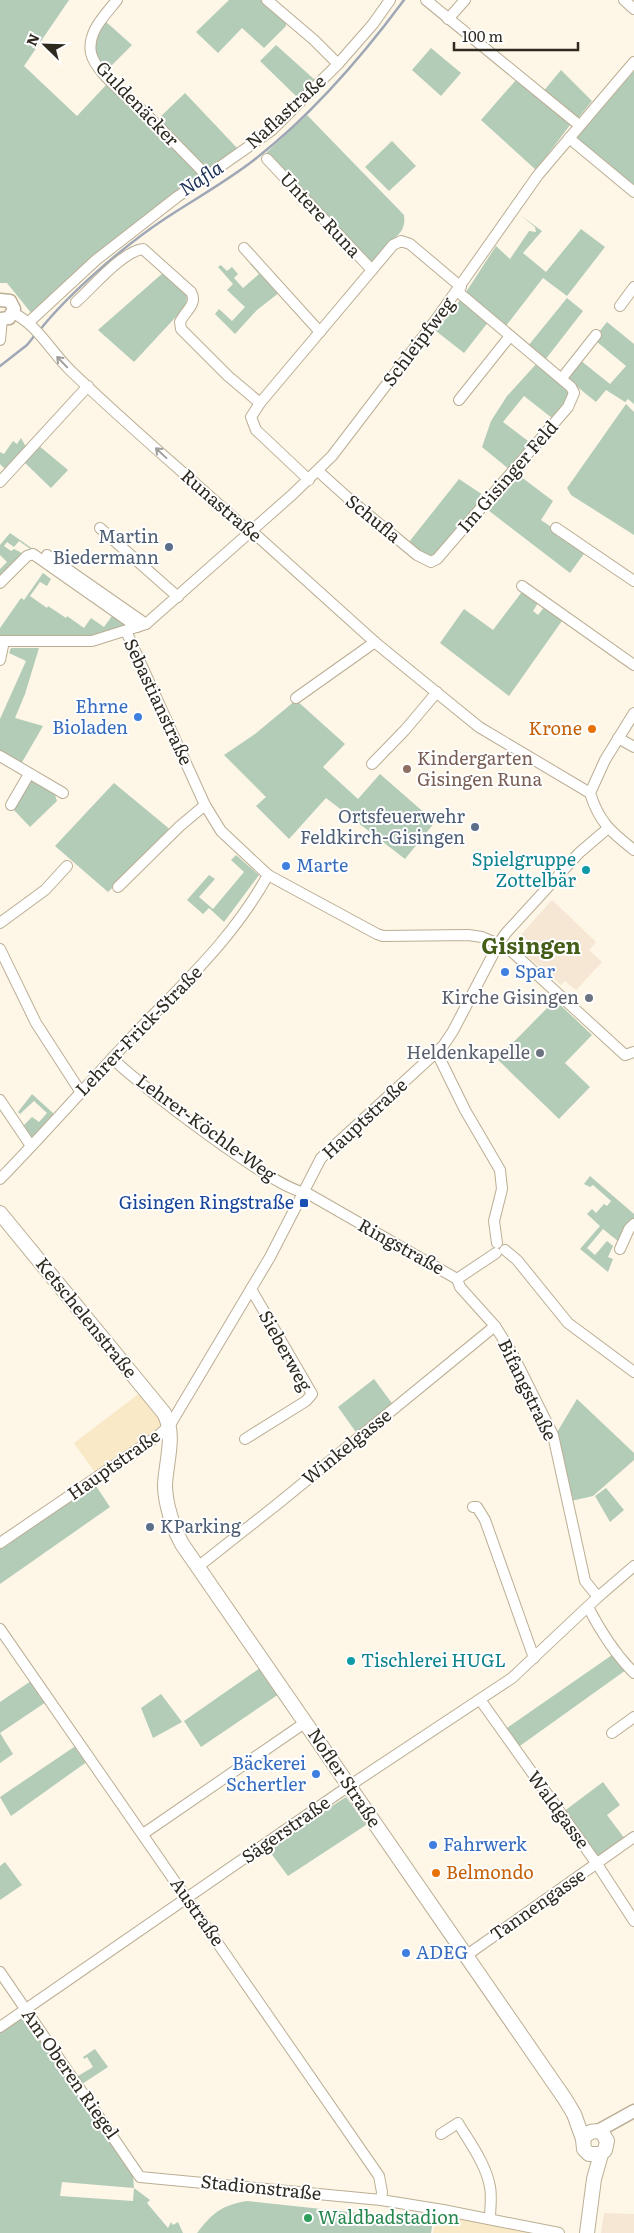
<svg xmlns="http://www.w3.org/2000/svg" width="634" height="2233" font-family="Literata,serif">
  <rect width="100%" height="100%" fill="#fef6e6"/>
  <g fill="#fae9c7">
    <polygon points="140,1393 162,1420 163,1427 96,1474 74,1443"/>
    <polygon points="438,2209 559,2233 433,2233"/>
  </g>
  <g fill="#f6e6d4">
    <polygon points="552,900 596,942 589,950 602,962 576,990 565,981 561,985 513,944"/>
    <polygon points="604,2213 634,2214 634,2233 601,2233"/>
  </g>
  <g fill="#b2ccb8" fill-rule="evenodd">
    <polygon points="0,0 69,0 24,66 77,116 108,83 199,173 197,177 136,223 32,314 7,283 0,283"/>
    <polygon points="229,0 261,0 286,19 286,26 264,48 242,28 218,53 196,32"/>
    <path d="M105,21L132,45L105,72C89,51 93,42 105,21Z"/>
    <polygon points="276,45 315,80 298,98 260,61"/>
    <polygon points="431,48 461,73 441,96 412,70"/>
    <polygon points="561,70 592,101 579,117 573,118 542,93"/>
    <polygon points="634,71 634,187 578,141 578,136"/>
    <polygon points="516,80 569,121 570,125 536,170 481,120"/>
    <polygon points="185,93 238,149 207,170 156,121"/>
    <path d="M307,115L404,215C406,230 399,234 390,243C383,249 378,258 371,265L266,153Z"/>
    <polygon points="392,141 416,166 389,191 365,167"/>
    <polygon points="520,215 542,231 523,253 546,272 581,229 605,247 567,296 543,278 505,327 466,292 496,246 510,259 529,231 536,232 535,227"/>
    <polygon points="254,261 280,292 257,310 235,334 215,314 219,309 232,321 245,307 227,290 233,284 218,267 221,265 227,271 232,267 238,274 234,278 243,288 259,274 250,264"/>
    <polygon points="164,272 187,294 186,306 134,362 98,330"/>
    <polygon points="567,298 583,311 545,360 528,346"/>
    <polygon points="461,299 489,321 464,353 436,331"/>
    <polygon points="607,322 634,344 634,404 628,399 625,402 606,390 596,402 570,381 569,374 580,360 610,384 626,366 596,341 599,332"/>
    <path d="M538,362L568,388C570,401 559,408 552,418L524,396L503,422L532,444L510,470L482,447L491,421L507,396Z"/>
    <polygon points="626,404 634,412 634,535 571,495 567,488"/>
    <polygon points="21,438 26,447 6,470 0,464 0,452 4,454 13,441 17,444"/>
    <polygon points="38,445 68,470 51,488 23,461"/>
    <polygon points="516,473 553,501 541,520 586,551 570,573 484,507"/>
    <polygon points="459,479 486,497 437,553 427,557 409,542"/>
    <polygon points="10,533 135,620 134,621 19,541 14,547 7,542 4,546 11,551 14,549 24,554 0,579 0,569 7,562 0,555 0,545"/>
    <polygon points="43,573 51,579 47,586 40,582 30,596 47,608 48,606 66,618 67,616 84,628 91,618 104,627 112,616 128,627 87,637 0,636 0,628 21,598 24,600"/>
    <polygon points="524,589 538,603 533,611 538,615 546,605 564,618 509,696 440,643 464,609 493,630"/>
    <polygon points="11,648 39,648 25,694 15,718 43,726 21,764 0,753 0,719 26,661 9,653"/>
    <polygon points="296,700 345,744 323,767 358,799 380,774 435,822 405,859 326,798 289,839 256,806 266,797 224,755 255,734"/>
    <polygon points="29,779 54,792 57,801 30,827 13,809"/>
    <polygon points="114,783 172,831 108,892 55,846"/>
    <polygon points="236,855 259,875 224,922 209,908 203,914 187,900 209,875 215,879 199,897 213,909 244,872 231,860"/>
    <polygon points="555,1000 592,1035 565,1063 590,1087 559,1119 497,1059"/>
    <polygon points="32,1094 54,1114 31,1138 23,1126 32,1117 39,1122 47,1113 34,1101 20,1114 18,1112"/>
    <polygon points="590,1176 634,1214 634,1220 619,1242 603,1229 587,1248 595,1255 607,1241 613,1246 608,1257 613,1259 608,1272 580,1249 600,1226 587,1214 592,1209 596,1213 604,1204 607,1206 611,1201 593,1185 590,1187 584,1184"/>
    <polygon points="374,1379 394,1406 358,1435 338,1407"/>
    <polygon points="577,1399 634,1453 634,1460 593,1496 571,1501 556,1434"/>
    <polygon points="91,1485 96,1486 110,1507 0,1584 0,1548"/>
    <polygon points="606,1488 624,1510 610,1522 595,1496"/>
    <polygon points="612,1655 626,1670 517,1748 504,1730"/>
    <polygon points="260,1668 279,1694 201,1747 184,1721"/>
    <polygon points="31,1681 46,1702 0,1733 13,1754 0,1763 0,1702"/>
    <polygon points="161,1694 182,1722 153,1738 141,1708"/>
    <polygon points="77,1745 88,1761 11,1816 0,1797"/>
    <polygon points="603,1782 620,1805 607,1815 625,1839 599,1857 596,1856 563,1812"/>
    <polygon points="346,1797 366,1825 288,1876 267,1848"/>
    <polygon points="5,1862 22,1885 0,1900 0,1866"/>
    <path d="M24,2016L133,2176L134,2188L150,2200L147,2203L168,2228L171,2222L173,2225L178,2222L183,2233H0V2031ZM62,2182L134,2188L133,2201L60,2196Z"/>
    <polygon points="95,2049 108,2067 82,2084 72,2070 78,2076 93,2067 87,2057 84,2059 83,2057"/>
    <path d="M247,2201L433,2221L431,2233H197C212,2213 222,2205 247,2201Z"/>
  </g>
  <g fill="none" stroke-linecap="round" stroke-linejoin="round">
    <g stroke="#9ea7b6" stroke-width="2.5">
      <path d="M39,331C69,293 125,245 166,218C195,199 227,181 254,160C312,115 361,58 404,0"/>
      <polyline points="0,366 27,345 35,335"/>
    </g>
    <g stroke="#bbae94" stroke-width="12">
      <g id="minor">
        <path d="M117,0C105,15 87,32 91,53C95,73 130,98 145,113C165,133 186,154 207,176"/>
        <polyline points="267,0 314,40 338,64"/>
        <polyline points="426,0 579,125"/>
        <polyline points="624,0 634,9"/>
        <polyline points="448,19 465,0"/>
        <polyline points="569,138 634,192"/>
        <polyline points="267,159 372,270"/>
        <polyline points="244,248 320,332"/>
        <path d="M76,302C92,288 123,251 143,249L191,292C198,304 185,311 180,322L181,329L228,376L260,403"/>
        <polyline points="620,306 634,287"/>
        <path d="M13,313C38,325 51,352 71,371C128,426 188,476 246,529L255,534L377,644L479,727L590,793"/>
        <polyline points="29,322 96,260 177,197 272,130 338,64 373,24 390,0"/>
        <polyline points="0,340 2,319"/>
        <polyline points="562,378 596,335"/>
        <polyline points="459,400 510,336"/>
        <polyline points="318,471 348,498 417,555 431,562 437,559 568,407 574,393 571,387 457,291"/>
        <polyline points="309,480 256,430 251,417 260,403 393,245 401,241 410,244 461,287"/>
        <polyline points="0,482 88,386"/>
        <polyline points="100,528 178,597"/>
        <polyline points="556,528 634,581"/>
        <polyline points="47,555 146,624"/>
        <polyline points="0,583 27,556 33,554 137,627"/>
        <polyline points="522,586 634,665"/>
        <polyline points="126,631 205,805 221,831 268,875 377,934 383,936 468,935 482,937 508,948 625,1055 634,1052"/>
        <polyline points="0,641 92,641 146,624 293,494 332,456 435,321 538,175 634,62"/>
        <polyline points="0,660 4,641"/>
        <polyline points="296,698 375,642"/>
        <path d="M634,713L605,760L590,793C599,822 611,832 634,850"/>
        <polyline points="618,738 634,747"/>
        <polyline points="0,756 63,793"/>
        <polyline points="372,764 405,730 437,692"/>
        <polyline points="11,805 29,774"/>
        <polyline points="118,887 180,826 205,805"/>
        <polyline points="0,923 45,890 67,866"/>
        <polyline points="0,949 36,1023 80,1091"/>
        <polyline points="437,1053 465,1110 500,1170 502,1189 494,1221 497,1243"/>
        <path d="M112,1058C138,1084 276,1191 307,1193L457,1279"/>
        <polyline points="0,1100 31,1146"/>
        <path d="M0,1179C44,1134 86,1086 129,1040C180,986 231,942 268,875"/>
        <polyline points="620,1249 629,1229 634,1224"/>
        <polyline points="505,1250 517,1260 568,1323 634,1372"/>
        <polyline points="457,1279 460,1287 495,1326 512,1353 553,1435 585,1581 598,1597"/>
        <polyline points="457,1279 496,1253"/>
        <polyline points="245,1439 306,1401 312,1394 251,1289"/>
        <polyline points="473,1507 477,1507 485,1520 534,1658"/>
        <polyline points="0,1543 159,1435 170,1425 270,1257 321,1158 443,1046 453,1031 499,943 506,933 579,853 607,829"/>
        <polyline points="199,1566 280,1502 495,1326"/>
        <path d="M588,1607C601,1632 614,1653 634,1673"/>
        <polyline points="0,1629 379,2176 382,2192 381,2200"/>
        <polyline points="481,1701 597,1864 634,1921"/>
        <polyline points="612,1733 634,1717"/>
        <polyline points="143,1834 306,1722"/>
        <polyline points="467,1955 634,1837"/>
        <polyline points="0,1972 140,2177 381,2200 443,2210 559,2233"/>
        <polyline points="0,2027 343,1790 512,1678 598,1597 634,1566"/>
        <path d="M441,2134L458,2123C470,2143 486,2164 490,2187C492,2197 490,2209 490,2219"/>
      </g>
    </g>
    <g stroke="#bbae94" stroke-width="15">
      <g id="tertiary">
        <polyline points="0,300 10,301 14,309 9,318 0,319"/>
        <polyline points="598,2131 634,2111"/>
      </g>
    </g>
    <g stroke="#bbae94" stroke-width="16">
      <g id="secondary">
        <path d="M0,1213L164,1413C176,1435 166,1461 165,1485C165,1503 173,1528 182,1544L565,2099L574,2114L583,2139L584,2149L589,2154H601"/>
        <path d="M583,2139C588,2131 596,2129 603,2134L607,2141L605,2150L601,2154L594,2179L587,2233"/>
      </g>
    </g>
    <use href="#minor" stroke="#fff" stroke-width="10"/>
    <use href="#tertiary" stroke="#fff" stroke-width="12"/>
    <use href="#secondary" stroke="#fff" stroke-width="14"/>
  </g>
  <defs><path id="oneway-shaft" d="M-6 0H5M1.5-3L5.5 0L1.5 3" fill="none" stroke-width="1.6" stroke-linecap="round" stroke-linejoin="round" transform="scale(1.25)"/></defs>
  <g stroke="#a19f9b">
    <use href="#oneway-shaft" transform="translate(62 362) rotate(-134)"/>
    <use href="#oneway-shaft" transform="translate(161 453) rotate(-137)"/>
  </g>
  <g fill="#5c6f8a" stroke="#fff" stroke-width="2">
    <circle cx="169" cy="547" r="5"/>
    <circle cx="475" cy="827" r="5"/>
    <circle cx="150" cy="1527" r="5"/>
  </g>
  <g fill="#3f7fe0" stroke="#fff" stroke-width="2">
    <circle cx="138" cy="717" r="5"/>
    <circle cx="286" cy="866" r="5"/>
    <circle cx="505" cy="972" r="5"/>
    <circle cx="316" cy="1774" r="5"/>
    <circle cx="433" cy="1845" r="5"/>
    <circle cx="406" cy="1953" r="5"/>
  </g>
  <g fill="#e8710a" stroke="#fff" stroke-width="2">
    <circle cx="592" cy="729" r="5"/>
    <circle cx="436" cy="1873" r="5"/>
  </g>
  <circle fill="#8d6e63" stroke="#fff" stroke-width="2" cx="407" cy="769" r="5"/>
  <g fill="#0f9aa8" stroke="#fff" stroke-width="2">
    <circle cx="586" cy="870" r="5"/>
    <circle cx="351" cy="1661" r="5"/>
  </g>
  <g fill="#6b7280" stroke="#fff" stroke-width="2">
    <circle cx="589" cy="998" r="5"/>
    <circle cx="540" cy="1053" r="5"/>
  </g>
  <rect fill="#1a4fb4" stroke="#fff" stroke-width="2" x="299" y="1198" width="10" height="10" rx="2.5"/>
  <circle fill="#2e9e5b" stroke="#fff" stroke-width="2" cx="308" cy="2218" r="5"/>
  <g text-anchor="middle" stroke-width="4" stroke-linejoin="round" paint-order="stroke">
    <g font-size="18" fill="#2f2a20" stroke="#fff">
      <text transform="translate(137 104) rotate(46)" y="6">Guldenäcker</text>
      <text transform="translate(286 112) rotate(-42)" y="6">Naflastraße</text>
      <text transform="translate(320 215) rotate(47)" y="6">Untere Runa</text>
      <text transform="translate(419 342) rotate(-53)" y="6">Schleipfweg</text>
      <text transform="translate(508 477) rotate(-49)" y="6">Im Gisinger Feld</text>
      <text transform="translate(221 506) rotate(41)" y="6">Runastraße</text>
      <text transform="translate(373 519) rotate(39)" y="6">Schufla</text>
      <text transform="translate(158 702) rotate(65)" y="6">Sebastianstraße</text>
      <text transform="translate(139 1031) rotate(-46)" y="6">Lehrer-Frick-Straße</text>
      <text transform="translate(365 1119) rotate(-43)" y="6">Hauptstraße</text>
      <text transform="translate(206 1128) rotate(36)" y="6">Lehrer-Köchle-Weg</text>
      <text transform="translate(401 1247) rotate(29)" y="6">Ringstraße</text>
      <text transform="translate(86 1318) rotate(51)" y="6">Ketschelenstraße</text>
      <text transform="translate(285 1351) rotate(61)" y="6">Sieberweg</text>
      <text transform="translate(527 1390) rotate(64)" y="6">Bifangstraße</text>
      <text transform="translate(347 1447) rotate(-39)" y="6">Winkelgasse</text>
      <text transform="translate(114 1465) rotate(-35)" y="6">Hauptstraße</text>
      <text transform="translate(344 1778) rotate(56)" y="6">Nofler Straße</text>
      <text transform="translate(558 1810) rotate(54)" y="6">Waldgasse</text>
      <text transform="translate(286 1830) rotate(-35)" y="6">Sägerstraße</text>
      <text transform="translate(538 1905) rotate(-35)" y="6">Tannengasse</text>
      <text transform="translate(197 1912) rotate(55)" y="6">Austraße</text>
      <text transform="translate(70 2074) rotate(55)" y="6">Am Oberen Riegel</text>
      <text transform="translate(261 2188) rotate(6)" y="6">Stadionstraße</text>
    </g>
    <g font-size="18" fill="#4e5e75" stroke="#fff" text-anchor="end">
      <text x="159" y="543">Martin<tspan x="159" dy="21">Biedermann</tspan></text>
      <text x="465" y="823">Ortsfeuerwehr<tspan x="465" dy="21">Feldkirch-Gisingen</tspan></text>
      <text x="160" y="1533" text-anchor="start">KParking</text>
    </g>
    <g font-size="18" fill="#366cbe" stroke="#fff" text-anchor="start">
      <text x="128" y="713" text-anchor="end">Ehrne<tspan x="128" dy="21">Bioladen</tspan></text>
      <text x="296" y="872">Marte</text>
      <text x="515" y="978">Spar</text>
      <text x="306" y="1770" text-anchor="end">Bäckerei<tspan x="306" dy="21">Schertler</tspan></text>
      <text x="443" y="1851">Fahrwerk</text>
      <text x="416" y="1959">ADEG</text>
    </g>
    <g font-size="18" fill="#c56008" stroke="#fff" text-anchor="end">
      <text x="582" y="735">Krone</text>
      <text x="446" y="1879" text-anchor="start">Belmondo</text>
    </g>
    <g font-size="18" fill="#785e54" stroke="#fff" text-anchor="start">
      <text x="417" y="765">Kindergarten<tspan x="417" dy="21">Gisingen Runa</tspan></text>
    </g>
    <g font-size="18" fill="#0d838f" stroke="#fff" text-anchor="end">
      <text x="576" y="866">Spielgruppe<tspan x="576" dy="21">Zottelbär</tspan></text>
      <text x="361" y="1667" text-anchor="start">Tischlerei HUGL</text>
    </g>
    <g font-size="18" fill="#5b616d" stroke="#fff" text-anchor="end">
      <text x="579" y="1004">Kirche Gisingen</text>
      <text x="530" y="1059">Heldenkapelle</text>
    </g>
    <g font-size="18" fill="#164399" stroke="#fff" text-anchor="end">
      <text x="294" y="1209">Gisingen Ringstraße</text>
    </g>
    <g font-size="18" fill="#27864d" stroke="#fff" text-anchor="start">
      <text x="318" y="2224">Waldbadstadion</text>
    </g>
    <g font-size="19" font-style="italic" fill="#223459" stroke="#fff">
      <text transform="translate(201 178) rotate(-33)" y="7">Nafla</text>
    </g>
    <g font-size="22" font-weight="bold" fill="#445d17" stroke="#fff">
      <text x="531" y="954">Gisingen</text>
    </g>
  </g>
  <g transform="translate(45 45) rotate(293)" stroke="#ffffff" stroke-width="4" paint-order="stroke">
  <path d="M0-4L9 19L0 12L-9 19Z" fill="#2f2a20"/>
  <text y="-8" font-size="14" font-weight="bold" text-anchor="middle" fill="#2f2a20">N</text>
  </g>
  <path d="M454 42v8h124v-8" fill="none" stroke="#2f2a20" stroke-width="2.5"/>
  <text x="462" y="42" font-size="15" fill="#2f2a20" stroke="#ffffff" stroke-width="4" paint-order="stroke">100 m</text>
</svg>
